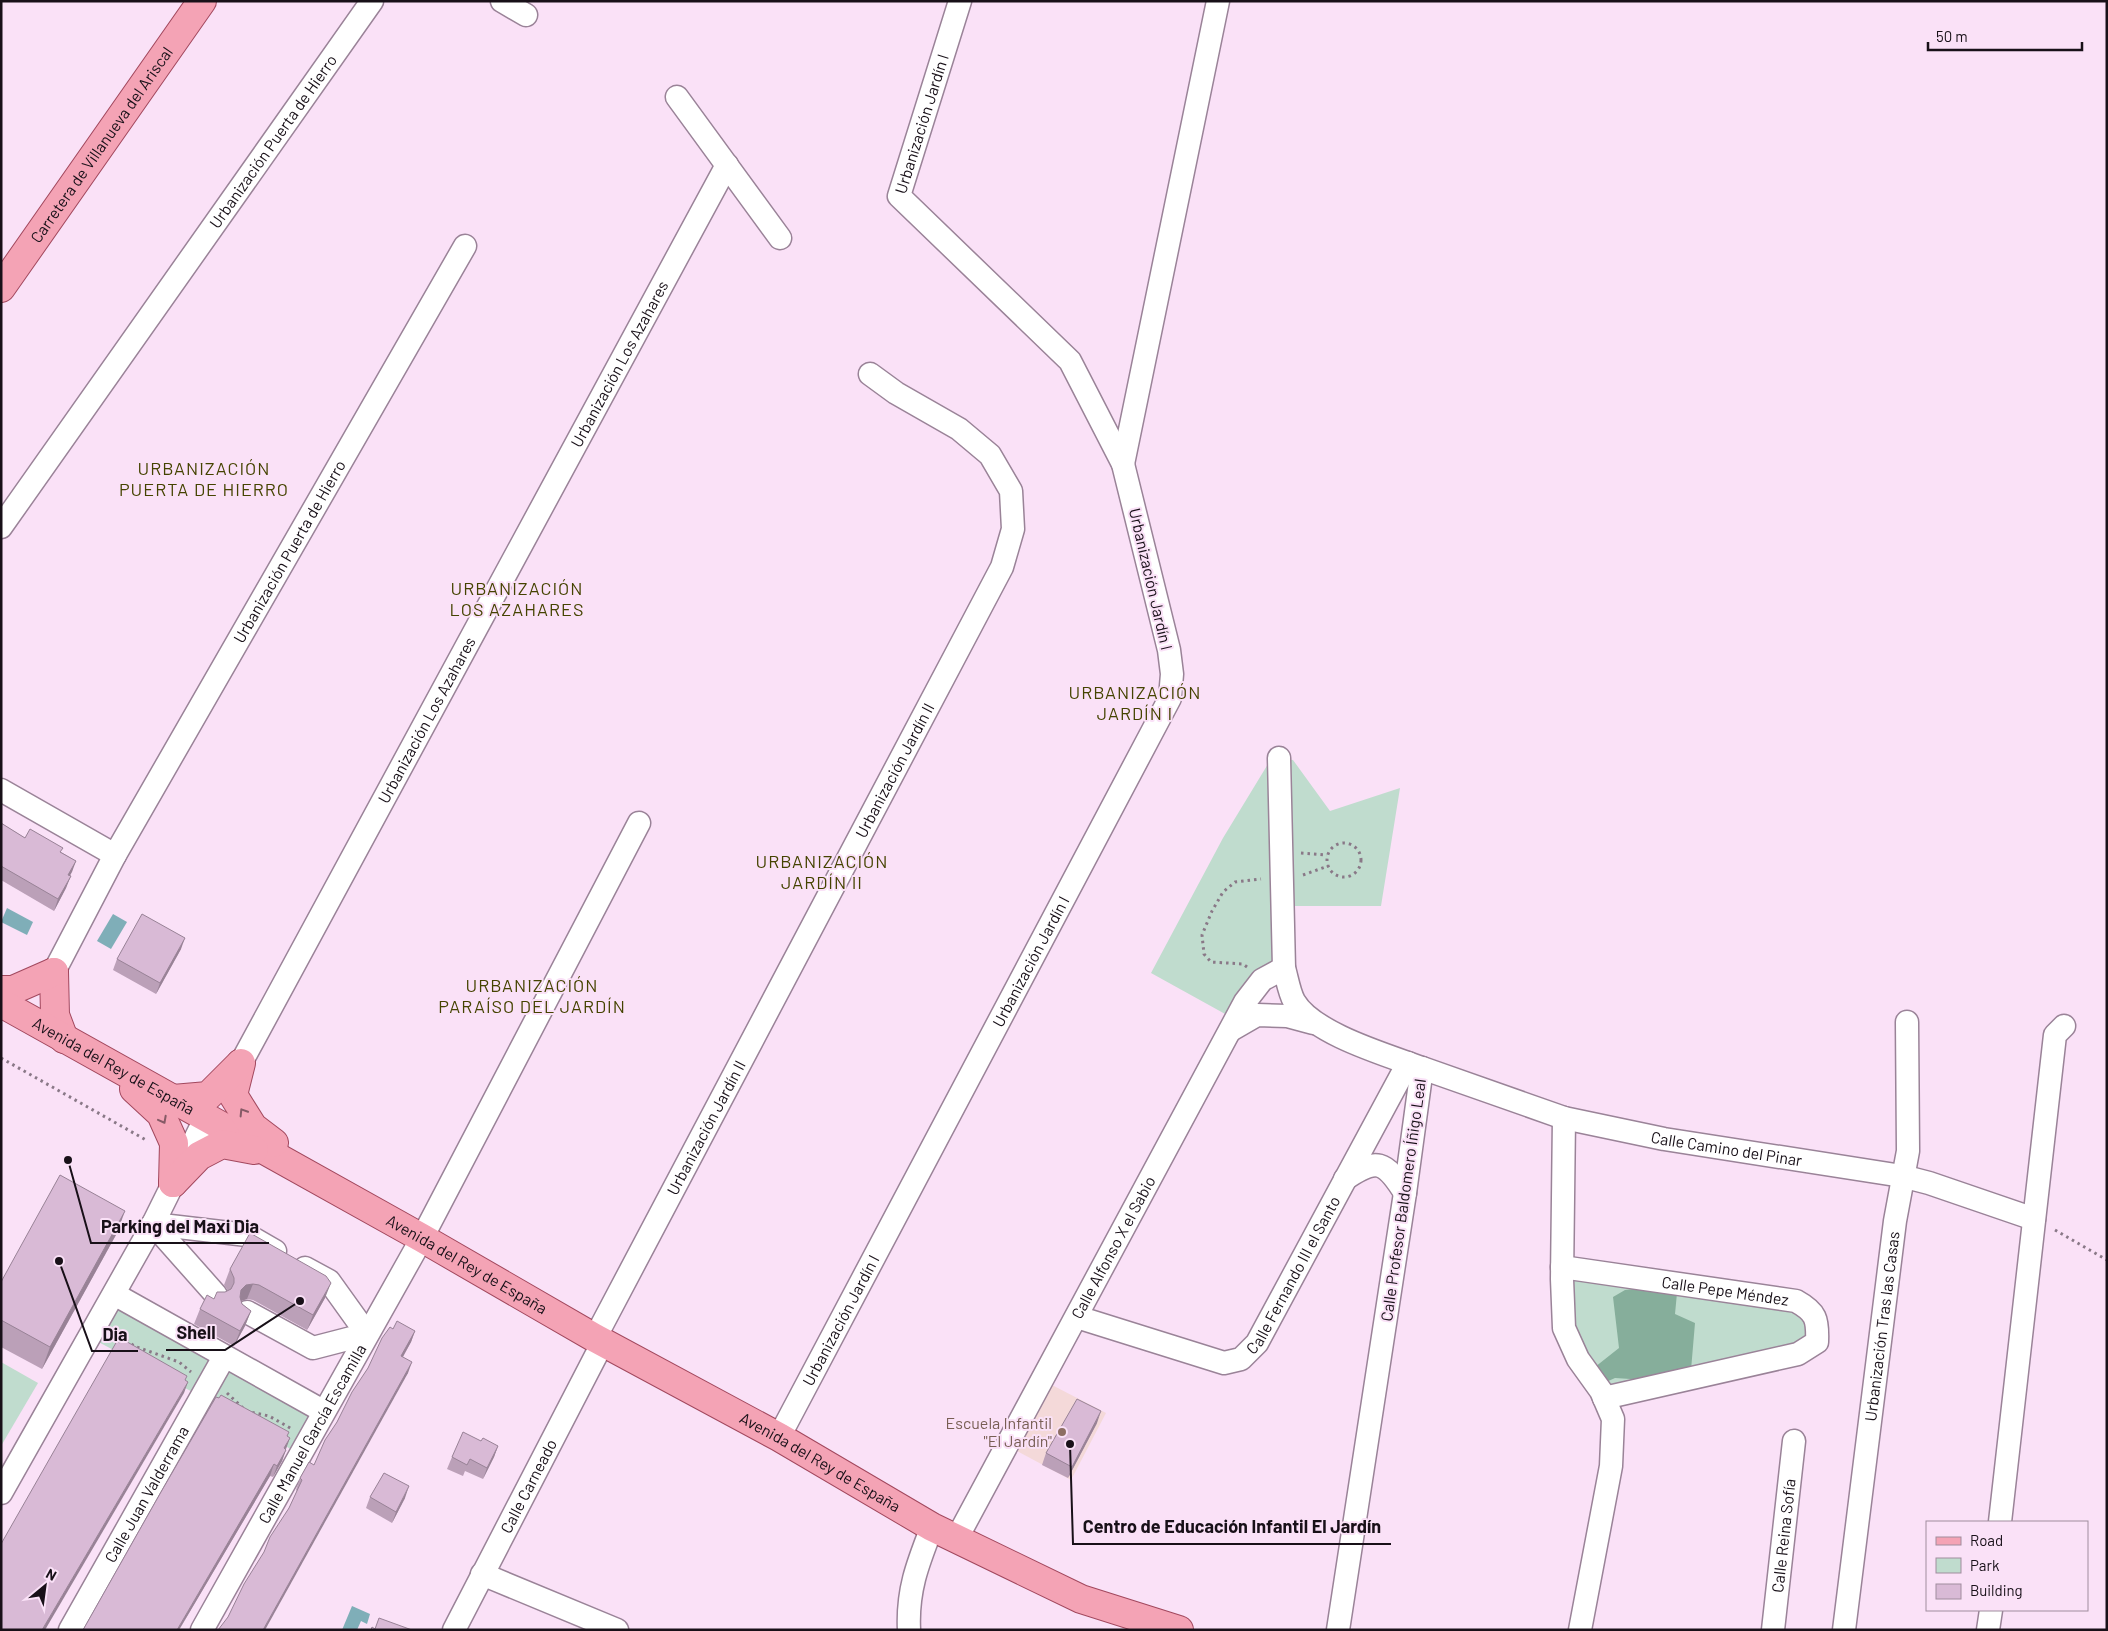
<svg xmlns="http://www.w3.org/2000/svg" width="2108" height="1631" font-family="Barlow,sans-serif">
  <rect width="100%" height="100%" fill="#fae1f7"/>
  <polygon fill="#f4d9d9" points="1052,1385 1106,1413 1071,1480 1017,1451"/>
  <g fill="#c0dcce">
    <polygon points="1279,758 1293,760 1330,811 1400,788 1381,906 1282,906 1284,968 1236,1020 1151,973 1223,838 1268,764"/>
    <polygon points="1562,1267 1796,1301 1817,1342 1604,1398 1578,1359"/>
    <polygon points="114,1294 323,1411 299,1454 202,1397 89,1337"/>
    <polygon points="1,1362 38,1383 1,1446"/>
  </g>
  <polygon fill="#86ae9b" points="1650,1287 1677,1293 1675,1314 1695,1323 1691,1370 1646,1380 1615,1378 1604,1383 1595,1367 1619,1348 1613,1297 1625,1290"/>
  <g fill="#7faeb8">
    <polygon points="7,908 33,922 27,935 1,922"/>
    <polygon points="113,914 127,922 111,949 97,941"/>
    <polygon points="352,1606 370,1614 367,1624 361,1621 357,1630 342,1630"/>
  </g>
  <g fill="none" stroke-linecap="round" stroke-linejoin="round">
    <g stroke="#9a8398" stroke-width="25">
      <g id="minor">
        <polyline points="502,1 526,15"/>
        <polyline points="677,97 780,238"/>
        <polyline points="1123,464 1218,1"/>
        <path id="s1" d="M1,527L372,1"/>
        <path d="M1279,758L1284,968C1287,978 1289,992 1294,1001C1313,1034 1387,1055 1422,1068L1405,1193L1338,1630"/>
        <polyline points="1,790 115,855"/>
        <path id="s2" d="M54,972L115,855L465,246"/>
        <polyline points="1231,1030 1257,1015 1287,1016 1313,1023"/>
        <path id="s3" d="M241,1063L727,165"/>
        <path id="s4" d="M1422,1068L1564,1118L1664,1139L1902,1176L1929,1183L2034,1219"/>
        <polyline points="1564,1118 1562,1279 1564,1328 1578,1359 1601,1391 1613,1419 1611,1466 1580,1630"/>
        <path d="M1345,1179C1377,1157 1385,1161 1405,1193"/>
        <polyline points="153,1224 247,1235 275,1251"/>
        <polyline points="153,1224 216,1295"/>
        <path id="s5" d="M1562,1267L1796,1301C1816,1312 1818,1319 1817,1342L1798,1354L1604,1398"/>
        <polyline points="114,1294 323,1411"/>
        <polyline points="247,1312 313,1348 367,1334 329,1281 305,1268"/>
        <path id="s6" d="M1077,1317L1224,1363L1241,1359L1257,1343L1408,1063"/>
        <path id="s7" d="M595,1338L1002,567L1013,529L1011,491L990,455L959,429L896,393L870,374"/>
        <path id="s8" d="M779,1437L1170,698L1172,674L1169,650L1123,464L1070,361L899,196L960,1"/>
        <polyline points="1,1493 153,1224 206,1117"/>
        <polyline points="2000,1522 2055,1035 2064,1026"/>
        <path id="s9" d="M957,1538L1245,1002L1262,980L1284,968"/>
        <polyline points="482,1574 617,1630"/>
        <path id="s10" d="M70,1630L224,1357"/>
        <path id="s11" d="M202,1630L422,1238L639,823"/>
        <path id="s12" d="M454,1630L603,1342"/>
        <path d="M909,1630C907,1590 918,1563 932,1527"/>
        <path id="s13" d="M1773,1630L1794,1441"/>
        <path id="s14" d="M1844,1630L1895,1221L1908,1151L1907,1022"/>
        <polyline points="1988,1630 1991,1610"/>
      </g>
    </g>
    <g stroke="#a2485e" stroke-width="30">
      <g id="major">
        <path id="s15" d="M1,288L202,1"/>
        <polyline points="54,972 55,1015 64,1039"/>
        <polyline points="1,990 13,990 54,972"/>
        <path id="s16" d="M1,1003L422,1238L595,1338L779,1437L932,1527L1081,1599L1179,1630"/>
        <polyline points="241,1063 233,1095 253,1127 274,1143"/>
        <polyline points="134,1089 161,1114 174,1143 173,1183"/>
        <polyline points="173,1099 208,1096 240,1064"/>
        <polyline points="173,1183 199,1156 222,1144 254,1150"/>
      </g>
    </g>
    <g stroke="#897887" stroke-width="3" stroke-dasharray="2.5 4" stroke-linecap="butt">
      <circle cx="1344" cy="860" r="17"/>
      <polyline points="1301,853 1327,855"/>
      <polyline points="1303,875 1328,866"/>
      <polyline points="1247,967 1243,964 1211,962 1204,954 1202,935 1212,911 1223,892 1235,882 1261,879"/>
      <polyline points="1,1058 146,1140"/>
      <polyline points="2055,1230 2107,1260"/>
      <polyline points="116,1332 134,1346 179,1362 191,1372"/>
      <polyline points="227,1393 246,1411 269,1416 292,1429"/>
    </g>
    <use href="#minor" stroke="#fff" stroke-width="22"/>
    <use href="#major" stroke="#f4a3b5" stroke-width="28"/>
  </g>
  <g fill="#bba0b8">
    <polygon points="1,823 25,838 61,852 76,861 69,876 66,888 54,911 1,880"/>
    <polygon points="181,949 156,994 113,970 117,959"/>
    <polygon points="117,1233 42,1369 1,1347 1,1282"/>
    <polygon points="230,1269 325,1298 307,1330 253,1300 247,1299 241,1301 242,1304 251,1311 245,1326 234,1346 194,1324 200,1309 228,1291 224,1285"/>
    <polygon points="393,1329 415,1331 411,1342 403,1357 408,1373 228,1617 289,1508 297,1491 296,1490 300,1478 314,1465 337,1422 368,1368"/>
    <polygon points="1097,1423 1068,1478 1042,1465 1046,1453"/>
    <polygon points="289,1432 287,1436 286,1449 282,1461 273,1477 270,1476 179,1630"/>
    <polygon points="481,1441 498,1446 494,1457 483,1479 465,1471 463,1476 447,1469 452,1457"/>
    <polygon points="370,1497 405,1498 392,1523 366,1508"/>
  </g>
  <g fill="#988296">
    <polygon points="76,861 72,872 64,886 68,875"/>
    <polygon points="71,876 66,888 54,911 58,899"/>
    <polygon points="185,938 181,949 156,994 160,983"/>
    <polygon points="125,1211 117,1233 42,1369 50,1347"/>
    <polygon points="331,1283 325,1298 307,1330 313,1315"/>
    <polygon points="253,1284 247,1299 241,1301 236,1305 241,1290 246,1285"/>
    <polygon points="251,1311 245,1326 234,1346 240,1331"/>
    <polygon points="415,1331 411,1342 397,1367 401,1356"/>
    <polygon points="412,1362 408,1373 265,1630 263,1630"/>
    <polygon points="188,1382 184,1393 45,1630 42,1630"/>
    <polygon points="1101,1411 1097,1423 1068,1478 1072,1467"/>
    <polygon points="290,1438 286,1449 284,1448"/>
    <polygon points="498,1446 494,1457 483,1479 487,1468"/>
    <polygon points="286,1450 282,1461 273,1477 277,1466"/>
    <polygon points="274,1464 270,1476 179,1630 177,1630"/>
    <polygon points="409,1486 405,1498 392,1523 396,1512"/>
  </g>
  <g fill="#d9bad6" stroke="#988296">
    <polygon points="1,823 25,838 30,829 63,848 60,852 76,861 68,875 71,876 58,899 1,866"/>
    <polygon points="142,914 185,938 160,983 117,959"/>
    <polygon points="60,1175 125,1211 50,1347 1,1320 1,1282"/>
    <polygon points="250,1233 326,1276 331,1283 313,1315 259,1285 253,1284 246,1285 241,1290 240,1297 242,1304 251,1311 240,1331 200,1309 207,1295 214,1299 217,1292 225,1292 231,1289 234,1283 234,1278 230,1269"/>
    <polygon points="397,1321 415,1331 401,1356 412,1362 263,1630 218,1630 228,1617 244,1584 264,1552 270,1537 289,1508 302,1480 300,1478 309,1462 314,1465 325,1440 337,1422 352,1392 368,1368 382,1338 390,1327 393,1329"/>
    <polygon points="122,1339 187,1376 185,1380 188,1382 42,1630 1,1630 1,1544 62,1437 117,1341 120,1343"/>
    <polygon points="221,1395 289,1432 287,1436 290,1438 284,1448 286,1450 277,1466 274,1464 177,1630 83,1630 161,1492 216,1397 219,1398"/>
    <polygon points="1077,1399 1101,1411 1072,1467 1046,1453"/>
    <polygon points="463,1432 481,1441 483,1438 498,1446 487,1468 470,1459 467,1465 452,1457"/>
    <polygon points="384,1473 409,1486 396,1512 370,1497"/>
    <polygon points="379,1618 412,1630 371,1630 372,1627 375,1629"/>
  </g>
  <defs><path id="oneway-chevron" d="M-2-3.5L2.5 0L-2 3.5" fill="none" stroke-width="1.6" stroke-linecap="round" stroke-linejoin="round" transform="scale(1.25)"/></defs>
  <g stroke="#865a66">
    <use href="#oneway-chevron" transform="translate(243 1112) rotate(-122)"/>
    <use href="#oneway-chevron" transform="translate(163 1120) rotate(62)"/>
  </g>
  <circle fill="#8d6e63" stroke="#fae1f7" stroke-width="2" cx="1062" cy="1432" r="5"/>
  <g text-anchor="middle" stroke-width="4" stroke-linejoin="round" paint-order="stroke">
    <g font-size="16" fill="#181018" stroke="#fae1f7">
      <text dy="6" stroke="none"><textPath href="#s8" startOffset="1505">Urbanización Jardín I</textPath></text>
      <text dy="6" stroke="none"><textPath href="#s1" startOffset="472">Urbanización Puerta de Hierro</textPath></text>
      <text dy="6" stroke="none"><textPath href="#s15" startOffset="175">Carretera de Villanueva del Ariscal</textPath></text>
      <text dy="6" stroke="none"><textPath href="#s3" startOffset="795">Urbanización Los Azahares</textPath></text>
      <text dy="6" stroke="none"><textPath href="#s2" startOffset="482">Urbanización Puerta de Hierro</textPath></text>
      <text transform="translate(1151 579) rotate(77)" y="6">Urbanización Jardín I</text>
      <text dy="6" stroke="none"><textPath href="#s3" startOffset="390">Urbanización Los Azahares</textPath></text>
      <text dy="6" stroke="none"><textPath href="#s7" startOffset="642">Urbanización Jardín II</textPath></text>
      <text dy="6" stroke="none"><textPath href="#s8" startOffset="538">Urbanización Jardín I</textPath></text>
      <text dy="6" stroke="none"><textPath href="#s16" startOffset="129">Avenida del Rey de España</textPath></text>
      <text dy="6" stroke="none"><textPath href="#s7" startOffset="238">Urbanización Jardín II</textPath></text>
      <text dy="6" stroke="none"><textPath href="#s4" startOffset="316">Calle Camino del Pinar</textPath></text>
      <text transform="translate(1403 1200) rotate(-82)" y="6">Calle Profesor Baldomero Íñigo Leal</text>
      <text dy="6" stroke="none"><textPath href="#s9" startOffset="330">Calle Alfonso X el Sabio</textPath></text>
      <text dy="6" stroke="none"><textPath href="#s16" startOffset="534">Avenida del Rey de España</textPath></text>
      <text dy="6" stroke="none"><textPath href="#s6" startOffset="271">Calle Fernando III el Santo</textPath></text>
      <text dy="6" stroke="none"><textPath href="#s5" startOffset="165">Calle Pepe Méndez</textPath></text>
      <text dy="6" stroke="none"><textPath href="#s8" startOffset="132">Urbanización Jardín I</textPath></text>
      <text dy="6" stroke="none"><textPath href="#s14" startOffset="306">Urbanización Tras las Casas</textPath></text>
      <text dy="6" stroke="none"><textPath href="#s11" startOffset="225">Calle Manuel García Escamilla</textPath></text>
      <text dy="6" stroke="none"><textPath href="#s16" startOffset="939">Avenida del Rey de España</textPath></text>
      <text dy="6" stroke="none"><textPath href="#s12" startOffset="162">Calle Carneado</textPath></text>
      <text dy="6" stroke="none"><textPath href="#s10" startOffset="156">Calle Juan Valderrama</textPath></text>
      <text dy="6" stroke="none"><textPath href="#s13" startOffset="95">Calle Reina Sofía</textPath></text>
    </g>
    <g font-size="16" fill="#785e54" stroke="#fae1f7" text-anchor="end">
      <text x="1052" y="1429">Escuela Infantil<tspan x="1052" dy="18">"El Jardín"</tspan></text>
    </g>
    <g font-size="18" letter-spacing="1" fill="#454301" stroke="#fae1f7">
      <text x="204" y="475">URBANIZACIÓN<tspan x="204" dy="21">PUERTA DE HIERRO</tspan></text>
      <text x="517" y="595">URBANIZACIÓN<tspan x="517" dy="21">LOS AZAHARES</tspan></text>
      <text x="1135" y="699">URBANIZACIÓN<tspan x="1135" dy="21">JARDÍN I</tspan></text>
      <text x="822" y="868">URBANIZACIÓN<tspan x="822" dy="21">JARDÍN II</tspan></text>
      <text x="532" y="992">URBANIZACIÓN<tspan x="532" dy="21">PARAÍSO DEL JARDÍN</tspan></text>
    </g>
  </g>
  <path fill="none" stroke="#181018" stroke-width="2" d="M68 1160L91 1243H269M300 1301L225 1350H166M59 1261L92 1351H138M1070 1444L1073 1544H1391"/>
  <g fill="#181018" stroke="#fae1f7" stroke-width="2">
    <circle cx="68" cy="1160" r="5"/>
    <circle cx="300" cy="1301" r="5"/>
    <circle cx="59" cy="1261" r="5"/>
    <circle cx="1070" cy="1444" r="5"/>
  </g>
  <g font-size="18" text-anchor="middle" font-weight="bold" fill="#181018" stroke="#fae1f7" stroke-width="4" stroke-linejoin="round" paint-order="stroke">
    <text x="180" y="1233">Parking del Maxi Dia</text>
    <text x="196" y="1339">Shell</text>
    <text x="115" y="1341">Dia</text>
    <text x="1232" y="1533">Centro de Educación Infantil El Jardín</text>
  </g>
  <rect width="2108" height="1631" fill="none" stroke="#181018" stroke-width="5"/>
  <rect x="1926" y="1521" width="162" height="90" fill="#fae1f7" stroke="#a08d9e"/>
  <rect x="1936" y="1537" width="25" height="8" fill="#f4a3b5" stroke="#a08d9e"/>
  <text x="1970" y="1546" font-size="15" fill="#181018">Road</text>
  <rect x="1936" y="1558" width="25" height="15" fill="#c0dcce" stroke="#a08d9e"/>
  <text x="1970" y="1571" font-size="15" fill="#181018">Park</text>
  <rect x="1936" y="1584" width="25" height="15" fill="#d9bad6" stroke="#a08d9e"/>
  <text x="1970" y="1596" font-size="15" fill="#181018">Building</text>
  <g transform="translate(45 1586) rotate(29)" stroke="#fae1f7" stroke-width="4" paint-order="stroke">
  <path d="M0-4L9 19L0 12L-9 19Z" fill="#181018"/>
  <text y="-8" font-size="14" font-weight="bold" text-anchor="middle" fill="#181018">N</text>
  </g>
  <path d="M1928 42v8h154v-8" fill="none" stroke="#181018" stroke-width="2.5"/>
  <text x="1936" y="42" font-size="15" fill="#181018" stroke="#fae1f7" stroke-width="4" paint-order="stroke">50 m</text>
</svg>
